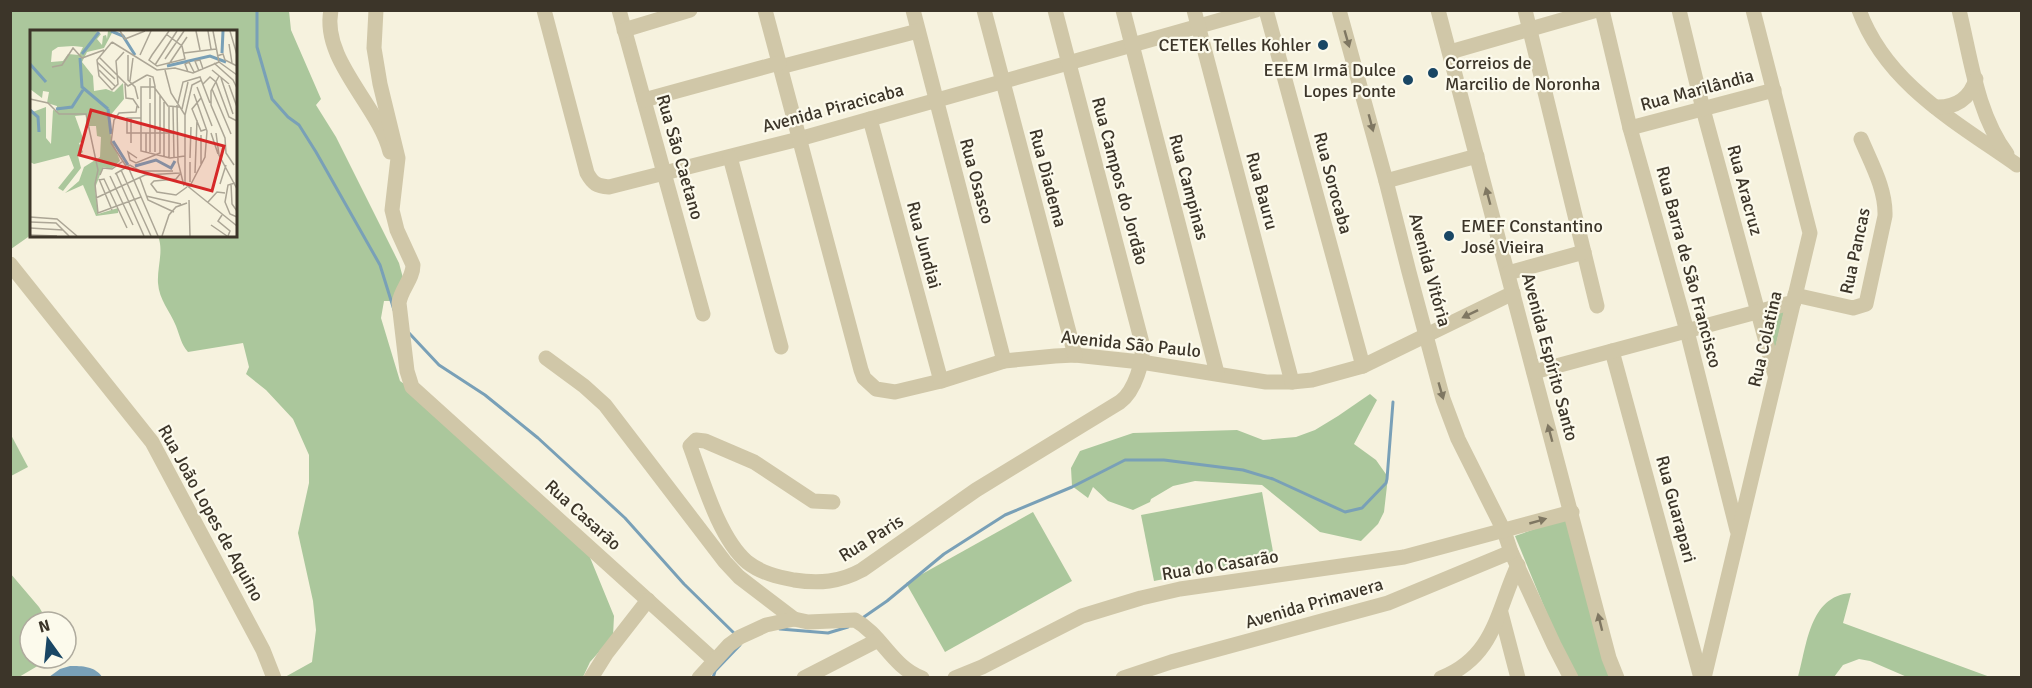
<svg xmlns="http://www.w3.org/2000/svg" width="2032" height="688" font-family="Signika,sans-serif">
  <rect width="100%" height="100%" fill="#f6f2de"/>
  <g fill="#abc79c">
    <path d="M11,11H289L291,30L321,99L316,105L336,137L399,263L403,278L393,301H384L381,318L400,381L421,396L589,555L614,616L613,636L590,662L583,677H285L312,662L316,630L313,601L298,533L309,483V455L293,419L266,390L246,374L249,367L243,343L188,352C181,344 180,336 176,326C170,311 159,300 158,283C157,267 164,251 158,236H236V32H32L31,235L11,249Z"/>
    <polygon points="1785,308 1774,353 1763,314"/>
    <polygon points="1370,394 1377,400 1354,444 1376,460 1388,477 1384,512 1378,524 1361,541 1320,532 1262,485 1195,481 1173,486 1151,499 1150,502 1133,510 1108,501 1093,487 1088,498 1072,486 1071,468 1080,451 1133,433 1237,430 1263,440 1296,437 1315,430 1338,416"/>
    <polygon points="10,433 28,467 11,476 10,476"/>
    <polygon points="1262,492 1274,557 1154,581 1141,515"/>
    <polygon points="1033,512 1072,581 945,652 906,583"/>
    <polygon points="1569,517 1611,677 1578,677 1559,643 1515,536"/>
    <polygon points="10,573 39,607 48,622 30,622 30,658 51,658 19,677 11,677"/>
    <path d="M1851,593L1843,623L1990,677H1907L1870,661L1859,659L1843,665L1834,677H1798C1807,646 1809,596 1851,593Z"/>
  </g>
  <path fill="#79a0b7" d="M70,666C82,666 95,666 102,677H49L60,669Z"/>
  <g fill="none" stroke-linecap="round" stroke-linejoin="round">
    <g stroke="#79a0b7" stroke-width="3">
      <polyline points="257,10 257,47 272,99 288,117 299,125 316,152 380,265 394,310"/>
      <polyline points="409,333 439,365 485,395 538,438 625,518 684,584 736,635"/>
      <polyline points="861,619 887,601 944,554 1005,515 1072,487 1125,460 1164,460 1243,470 1273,479 1345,512 1362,508 1386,483 1387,479 1393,402"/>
      <polyline points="780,629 828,633 848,627"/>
      <polyline points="713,678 715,671 740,645"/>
    </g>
    <g stroke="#d0c7a8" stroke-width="15">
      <path d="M331,10C321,60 379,106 390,152"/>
      <path d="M376,10L374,48L380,84L398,158L392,210L397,230L413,265C413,279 401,289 399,303L407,371L412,387L714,660"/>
      <path d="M544,10L587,173C593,184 597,186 609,187L799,139L1256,10"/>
      <polyline points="619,10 703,314"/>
      <polyline points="765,10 861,370 864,378 876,389 895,392 941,381 1004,361 1055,356 1075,355 1141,362 1266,382 1292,382 1312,380 1363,366 1513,293"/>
      <polyline points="913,10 1004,361"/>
      <polyline points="984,10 1075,355"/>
      <polyline points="1123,10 1217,373"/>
      <polyline points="1194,10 1292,382"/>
      <polyline points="1266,10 1363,366"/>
      <polyline points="1339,10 1386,181 1409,272 1443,399 1458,439 1504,531 1511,552 1554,645 1571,678"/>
      <polyline points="1438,10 1609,658 1617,678"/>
      <polyline points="1525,10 1597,306"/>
      <polyline points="1602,10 1630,128 1687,331 1737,530"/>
      <polyline points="1679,10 1703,109 1775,375"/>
      <path d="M1859,10C1886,84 1956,122 2017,165"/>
      <path d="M1959,10C1971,59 1977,114 2007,154"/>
      <polyline points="624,30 690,10"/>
      <polyline points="1450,52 1597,10"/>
      <polyline points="780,67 918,31"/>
      <polyline points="644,100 779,63"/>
      <path d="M1935,107C1955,108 1970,99 1976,79"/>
      <polyline points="870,119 941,381"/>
      <polyline points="1630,128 1774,90"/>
      <polyline points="730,157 781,347"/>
      <polyline points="1386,181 1477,156"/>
      <polyline points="10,264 152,442 263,650 274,678"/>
      <polyline points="1508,273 1584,252"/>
      <path d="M1795,295L1853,308L1866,304L1885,216C1886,189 1871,163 1861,139"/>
      <polyline points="1612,351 1701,678"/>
      <polyline points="546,358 584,386 605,405 725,562 739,577 794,619"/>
      <polyline points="1534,372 1794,302"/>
      <path d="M833,502L813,501L754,462L705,441L696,440L690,446C703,481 719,538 747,562C761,573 778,577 794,580C819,584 840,582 862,570L976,490L1120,402C1135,391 1144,361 1142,343L1055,10"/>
      <polyline points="1501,613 1518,678"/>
      <polyline points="591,678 606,654 648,600"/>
      <path d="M699,678L729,645L740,637L766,625L794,619L808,622L855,620C882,635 892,667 922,678"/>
      <polyline points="804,678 878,640"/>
      <polyline points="955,678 982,667 1082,616 1141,598 1180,589 1404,557 1572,512"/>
      <polyline points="1123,678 1171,662 1388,603 1511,552"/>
      <path d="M1441,678C1495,657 1497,610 1518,565"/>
      <polyline points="1704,678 1810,233 1753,10"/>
    </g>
  </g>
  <defs><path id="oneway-solid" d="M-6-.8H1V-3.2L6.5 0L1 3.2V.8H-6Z" transform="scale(1.5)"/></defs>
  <g fill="#7f7762">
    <use href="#oneway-solid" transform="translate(1347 39) rotate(74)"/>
    <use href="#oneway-solid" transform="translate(1371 123) rotate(75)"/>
    <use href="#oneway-solid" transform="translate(1488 196) rotate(-105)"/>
    <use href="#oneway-solid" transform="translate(1470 314) rotate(154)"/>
    <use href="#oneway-solid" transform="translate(1441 391) rotate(74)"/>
    <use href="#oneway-solid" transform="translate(1550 433) rotate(-105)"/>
    <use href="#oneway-solid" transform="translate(1538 521) rotate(-16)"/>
    <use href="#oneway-solid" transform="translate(1600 622) rotate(-104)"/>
  </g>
  <g fill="#194664" stroke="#fcfaec" stroke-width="2">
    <circle cx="1323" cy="45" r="6"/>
    <circle cx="1433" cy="73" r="6"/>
    <circle cx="1408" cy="80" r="6"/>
    <circle cx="1449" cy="236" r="6"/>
  </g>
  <g text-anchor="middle" stroke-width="4.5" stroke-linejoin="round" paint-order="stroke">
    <g font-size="18" fill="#3c3529" stroke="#fcfaec" text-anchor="end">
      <text x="1311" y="51">CETEK Telles Kohler</text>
      <text x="1445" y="69" text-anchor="start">Correios de<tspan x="1445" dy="21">Marcilio de Noronha</tspan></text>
      <text x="1396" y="76">EEEM Irmã Dulce<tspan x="1396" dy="21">Lopes Ponte</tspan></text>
      <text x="1461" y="232" text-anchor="start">EMEF Constantino<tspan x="1461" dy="21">José Vieira</tspan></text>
    </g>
    <g font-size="18" fill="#3c3529" stroke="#fcfaec">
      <text transform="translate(1697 90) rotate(-15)" y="6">Rua Marilândia</text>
      <text transform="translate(833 108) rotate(-15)" y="6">Avenida Piracicaba</text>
      <text transform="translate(680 157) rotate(74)" y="6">Rua São Caetano</text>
      <text transform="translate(1048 178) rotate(75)" y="6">Rua Diadema</text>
      <text transform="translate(977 181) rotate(75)" y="6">Rua Osasco</text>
      <text transform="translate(1120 181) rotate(75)" y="6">Rua Campos do Jordão</text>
      <text transform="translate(1333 183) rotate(75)" y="6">Rua Sorocaba</text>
      <text transform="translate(1189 187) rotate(75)" y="6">Rua Campinas</text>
      <text transform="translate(1745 190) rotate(75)" y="6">Rua Aracruz</text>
      <text transform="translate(1262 191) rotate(75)" y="6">Rua Bauru</text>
      <text transform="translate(924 245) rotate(75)" y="6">Rua Jundiai</text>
      <text transform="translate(1855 251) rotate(-78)" y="6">Rua Pancas</text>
      <text transform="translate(1689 267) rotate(75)" y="6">Rua Barra de São Francisco</text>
      <text transform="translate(1430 270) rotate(75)" y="6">Avenida Vitória</text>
      <text transform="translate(1765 339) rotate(-77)" y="6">Rua Colatina</text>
      <text transform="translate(1131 344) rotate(6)" y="6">Avenida São Paulo</text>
      <text transform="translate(1550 357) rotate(75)" y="6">Avenida Espírito Santo</text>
      <text transform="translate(1676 509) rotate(75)" y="6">Rua Guarapari</text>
      <text transform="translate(211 513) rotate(61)" y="6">Rua João Lopes de Aquino</text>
      <text transform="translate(583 515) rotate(42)" y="6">Rua Casarão</text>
      <text transform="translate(871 538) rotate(-32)" y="6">Rua Paris</text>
      <text transform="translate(1220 565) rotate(-9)" y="6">Rua do Casarão</text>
      <text transform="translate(1314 603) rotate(-16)" y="6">Avenida Primavera</text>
    </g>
  </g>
  <g transform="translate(30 30)">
    <rect width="207" height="207" fill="#f6f2de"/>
    <path d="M0,1H66L71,4L67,9L72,15L73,6L76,5L77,9L78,1H83L74,18L57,22L52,32L63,46L64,61L76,59L84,62L93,53L94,69L79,87L81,107L90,131L81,139L73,137L65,158L68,184L88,178V183L66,186L53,155L35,163L49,151L54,137L70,127L71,107L67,106L66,96H56V85L45,86L54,111L49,113L53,122L48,126L51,138L33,161L28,158L44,138L39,125L4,134L0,132V83L16,77V108L21,114L23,80L27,81V76L17,73L19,62L13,61L12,68L0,59ZM28,17L43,16L53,17L49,25L38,24L33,31L21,32L22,21Z" fill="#abc79c" fill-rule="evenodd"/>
    <path fill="none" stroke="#79a0b7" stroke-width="3" d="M81,1L93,6L105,25M192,23L193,1M52,24L69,2M50,28L52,57L78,79M0,34L16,52M137,36L180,26L196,32M26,79L42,77L53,60M78,79L81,104M0,80L8,87L9,102M83,111L98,135M105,136L126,130L141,138L145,131"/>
    <path fill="none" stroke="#aca696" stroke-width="1.5" d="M90,1L95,9L115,1M166,1L170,20M178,1L181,19M183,1L189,32M200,1L207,25M136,4L152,16L155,29L127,36L119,30L122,25L139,1M82,12L127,40L145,38L163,43L189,32M82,12L67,30L69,46L82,60L88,54L86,31L94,22M199,14L202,33M154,23L186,19M98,25V50L105,57L108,69M110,25L121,1M187,26L193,24L195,30L207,36M69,27L98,56L117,45M135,29L154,1M67,32L85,49M189,32L207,45M184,33L203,50L207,58M139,34L157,7M125,35L147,1M22,37L32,35L43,18L52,28L74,20M69,40L86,57M135,40L141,63L155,85V154L207,196M182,40L199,54M169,41L165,31L170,30L173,39M158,42L155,34L159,32L164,42M117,45L123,47L125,56V122M189,46L181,61V75L195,108L196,123L204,135M120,48V69M191,48L203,84M100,51L103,28M95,54L96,68L103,69L109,78M173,54L180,47L186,52L199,87L207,91M199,55L207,77M167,57L182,96M182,59L201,104M171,68L162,79L171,101L177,99M0,69L18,73L29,84H56L68,140L65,154L68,183L111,167M148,73L153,52L170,47L180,73M147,75L148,132L154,156M143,77L144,128M150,77L138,76L124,57H111V121L140,128L155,126M152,79L158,52M155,85L162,55L172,50M101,88V113M111,88H97V103H149M116,103V122M181,103L188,124M186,103L189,125L207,159M120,122V73M134,126V72M107,128L98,122L100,130L106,133L130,123V65M139,128V77M160,128L161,97M160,132V152M171,134V105M96,136L81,113L84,90L89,83L106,82L107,76M99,139L128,206M91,140L121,206M86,143L114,206M165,143L167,90M85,144L100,135L110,141H143M150,144L146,149L124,151L121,154L127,162L146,165L157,157M70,145L73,138L82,139L93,131M80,146L103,195M110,148L118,170L144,182M69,149L82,180M69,150L74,149L97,198M205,153L198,155L195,172L200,184L207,187M190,154L196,135M201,154L202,174L207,181M159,158L175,127L177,101L164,64M116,166L151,174M66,168L115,145L150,143M159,170L160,206M178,172L187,162L195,163M192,185L188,191L200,201L198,206M0,187L27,189L47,206M0,192L26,193L39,206M181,195L197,206M0,198L33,200M0,205L27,206M132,206L139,185L146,177L157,173"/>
    <path fill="#d62828" fill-opacity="0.15" stroke="#d62828" stroke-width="3" d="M61,80L194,116L182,161L49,125Z"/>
    <rect width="207" height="207" fill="none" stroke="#3c3529" stroke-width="3"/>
  </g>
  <rect width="2032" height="688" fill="none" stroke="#3c3529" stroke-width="24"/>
  <g transform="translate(48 640) rotate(345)"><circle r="28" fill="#fcfaec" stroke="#afab9e" stroke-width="1.5"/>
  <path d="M0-4.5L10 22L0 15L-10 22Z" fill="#194664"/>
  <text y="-9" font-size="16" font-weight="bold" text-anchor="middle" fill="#3c3529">N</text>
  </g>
</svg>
